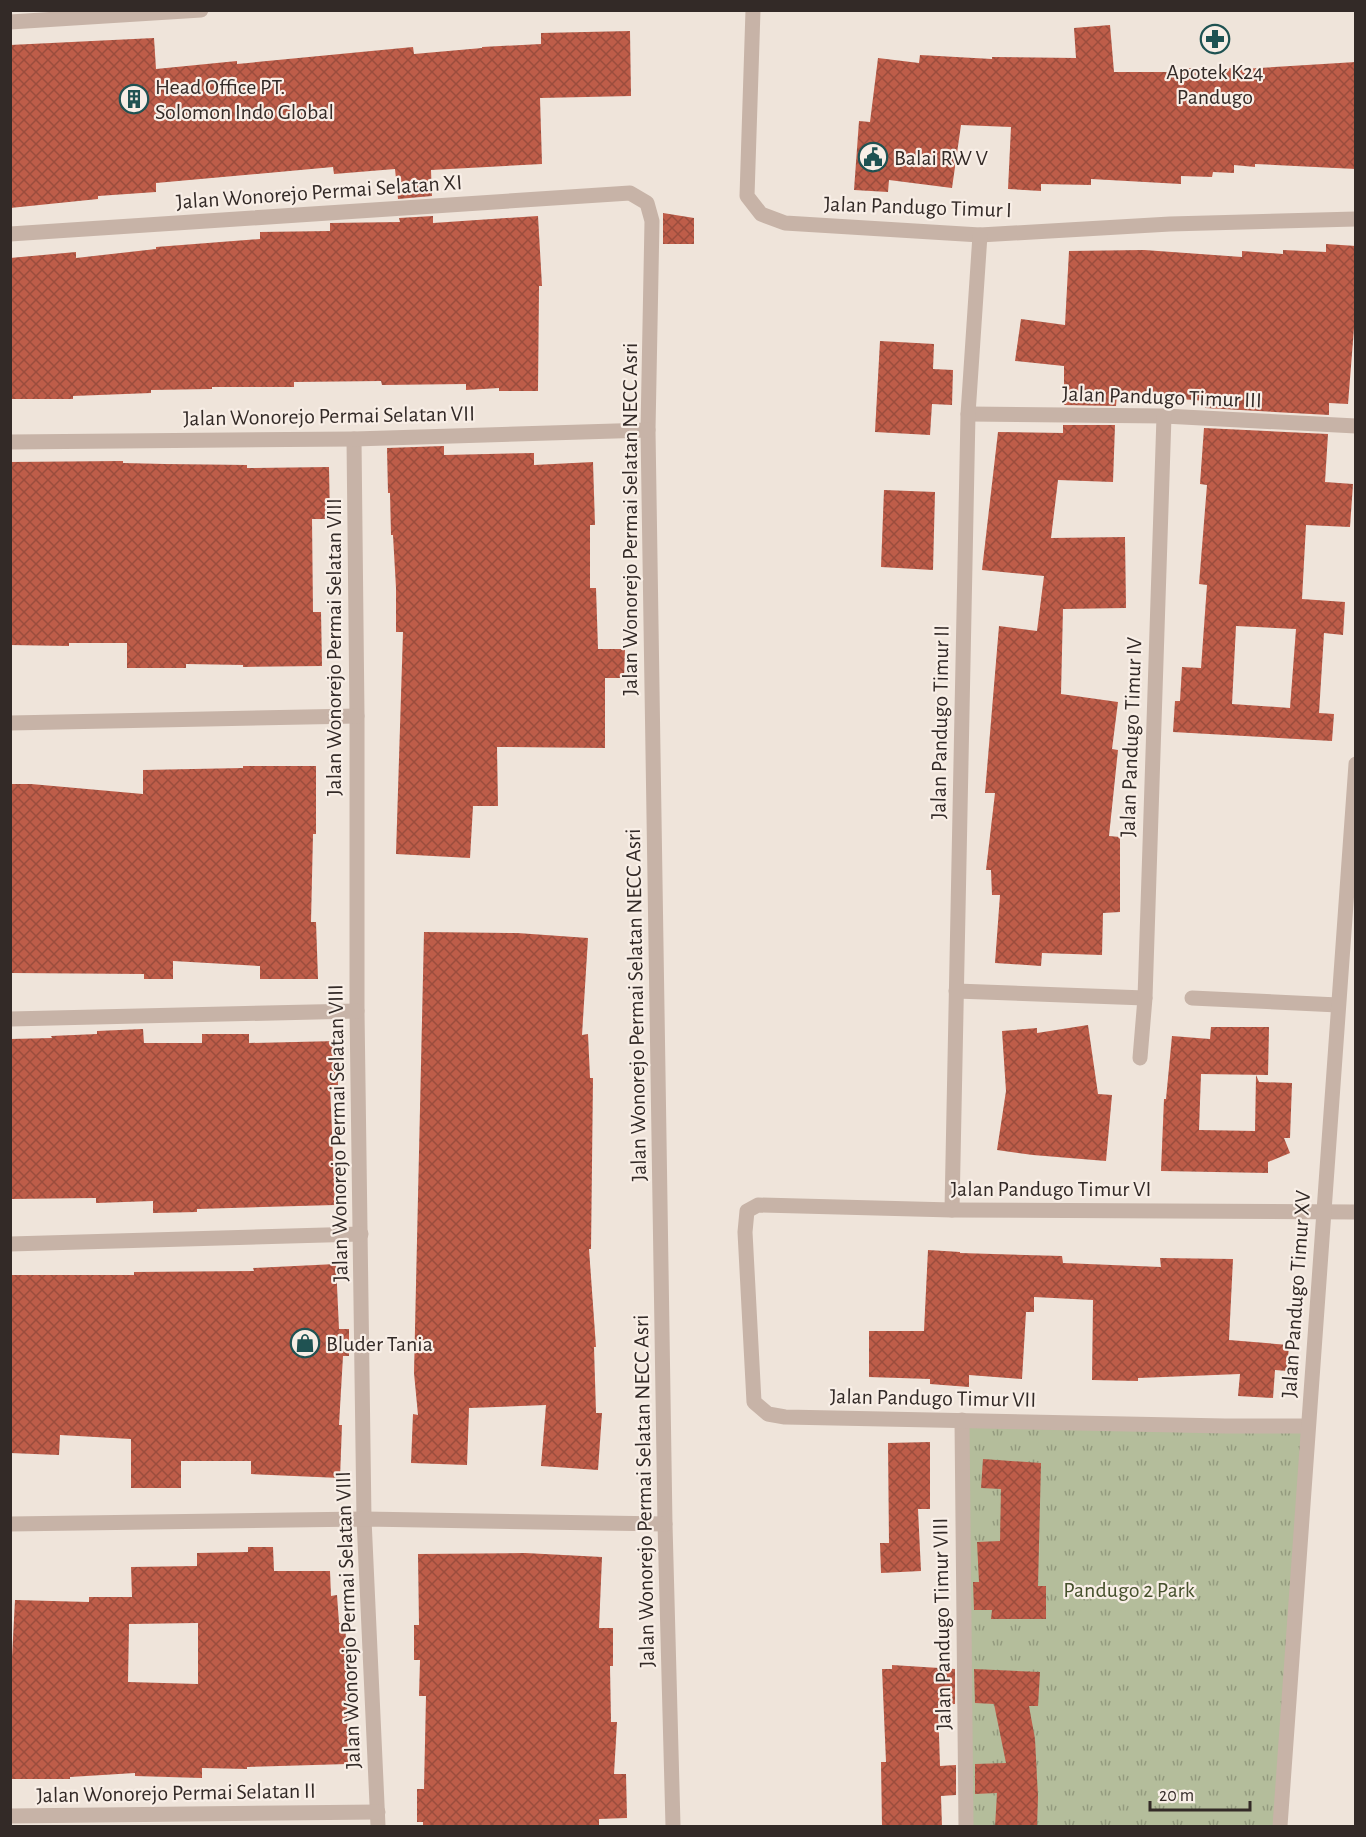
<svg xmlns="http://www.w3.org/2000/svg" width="1366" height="1837" font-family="'Alegreya Sans',sans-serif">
  <defs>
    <pattern id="grass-tufts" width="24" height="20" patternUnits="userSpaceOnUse" patternTransform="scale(1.5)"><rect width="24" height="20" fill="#b4bd9b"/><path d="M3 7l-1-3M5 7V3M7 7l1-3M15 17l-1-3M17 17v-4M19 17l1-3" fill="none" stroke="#939a7e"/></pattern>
    <pattern id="building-cross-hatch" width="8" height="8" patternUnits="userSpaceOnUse" patternTransform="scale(1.5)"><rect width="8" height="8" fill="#be5d49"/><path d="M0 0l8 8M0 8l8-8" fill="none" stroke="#9b4d3d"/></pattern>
  </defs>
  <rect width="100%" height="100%" fill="#efe4da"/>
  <polygon fill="url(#grass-tufts)" points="962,1420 1308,1426 1279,1826 966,1826"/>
  <g fill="url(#building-cross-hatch)" fill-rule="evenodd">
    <polygon points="1110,25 1114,72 1189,72 1189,68 1225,70 1225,68 1243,69 1356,62 1356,169 1255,164 1255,167 1234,165 1234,173 1213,172 1212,177 1181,176 1181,184 1091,179 1091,185 1041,184 1041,191 1008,189 1011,127 961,125 952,188 889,180 888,192 854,190 859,121 870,122 878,58 919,63 920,55 992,59 992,57 1076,58 1074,28"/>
    <polygon points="630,31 631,96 540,98 542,164 431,170 432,196 398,199 395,169 334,174 333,167 156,183 156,192 98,196 98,199 10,208 10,45 154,38 156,69 237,61 237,64 413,47 414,54 482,48 482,47 541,44 541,33"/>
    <polygon points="663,213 694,218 694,244 663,244"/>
    <polygon points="433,216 433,223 538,216 542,286 539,286 538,391 499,391 499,388 466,390 466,384 382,385 381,381 294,382 294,387 212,387 212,389 151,390 151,393 73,396 73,399 10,399 10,258 76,252 76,258 156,249 156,247 260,239 260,232 330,231 330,223 400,222 399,218"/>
    <polygon points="1326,244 1356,246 1356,303 1348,404 1329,403 1329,415 1205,408 1206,401 1117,394 1116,406 1064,405 1064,366 1015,361 1021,319 1065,325 1069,251 1144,250 1242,257 1242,251 1283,254 1283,250 1326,252"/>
    <polygon points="880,341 934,344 933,369 953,370 952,405 932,404 930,435 875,432"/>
    <polygon points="1063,425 1115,425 1113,482 1058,480 1051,538 1125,537 1126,608 1063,609 1061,694 1118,702 1112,749 1118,750 1109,836 1120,837 1120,912 1103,913 1102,955 1042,953 1041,966 995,963 1000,895 992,895 991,870 986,870 995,793 985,793 999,626 1037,631 1044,576 982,570 998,432 1063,433"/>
    <path d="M1204,428L1328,434L1325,482L1353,484L1350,527L1306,525L1302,599L1345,602L1343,635L1324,633L1319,713L1334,714L1332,741L1173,732L1175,701H1180L1182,667L1201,668L1207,585L1199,584L1207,485L1200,484ZM1236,626L1296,629L1290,708L1232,704Z"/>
    <polygon points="444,446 444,455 534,453 534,465 593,462 595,525 590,525 590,588 596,588 598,649 625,649 624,678 605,678 605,748 497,747 498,806 473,806 470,858 396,854 403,632 396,632 396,588 393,535 391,535 390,493 388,493 387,448"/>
    <polygon points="123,461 123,463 165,464 247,465 247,468 329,467 330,519 312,519 313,612 321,612 322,666 243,667 243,665 186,664 186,668 127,668 127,643 69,643 69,646 10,645 10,462"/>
    <polygon points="884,490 935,492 933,570 881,567"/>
    <polygon points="243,766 316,766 316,834 313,834 311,922 316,922 318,979 260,979 260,966 173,961 173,979 144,979 144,974 10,973 10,784 31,784 143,794 143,770 243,768"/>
    <polygon points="424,932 517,933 588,938 582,1035 588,1034 590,1078 593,1078 591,1249 589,1249 596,1347 594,1347 596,1413 602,1413 598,1470 541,1466 546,1405 469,1408 467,1465 411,1463 413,1414 418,1415 414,1373"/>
    <polygon points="1088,1025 1098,1094 1112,1095 1106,1161 1033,1155 997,1150 1006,1091 1002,1031 1037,1028 1037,1033"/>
    <polygon points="1211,1027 1269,1027 1268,1075 1201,1074 1199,1130 1255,1131 1256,1075 1259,1082 1292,1083 1290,1138 1284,1138 1290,1153 1268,1162 1268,1173 1161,1171 1164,1099 1166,1099 1172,1036 1210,1039"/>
    <polygon points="143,1029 144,1043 202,1043 202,1034 249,1034 249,1043 337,1041 338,1085 330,1085 335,1205 197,1209 197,1212 153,1213 153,1201 96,1203 96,1198 10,1199 10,1039 52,1038 51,1036 97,1034 97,1031"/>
    <polygon points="928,1250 960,1252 960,1253 1062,1256 1063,1263 1161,1267 1160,1258 1233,1259 1229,1340 1289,1345 1287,1371 1275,1370 1273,1398 1238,1396 1240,1374 1138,1378 1138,1381 1092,1380 1093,1300 1034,1297 1034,1312 1026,1312 1022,1379 969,1375 969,1387 930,1384 930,1379 869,1377 869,1331 924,1331"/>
    <polygon points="336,1264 339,1329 349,1329 349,1356 343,1356 339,1425 342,1425 340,1478 251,1474 251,1461 181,1461 181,1488 131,1488 131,1439 60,1435 59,1455 10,1453 10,1275 134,1275 134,1272 254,1271 253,1268"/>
    <polygon points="930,1442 930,1509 918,1509 921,1571 881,1573 880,1543 889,1543 888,1443"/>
    <polygon points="983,1459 1041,1463 1038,1586 1046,1586 1046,1619 991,1619 992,1610 974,1610 973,1582 979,1582 977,1542 1000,1541 1001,1489 981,1488"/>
    <path d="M248,1547H273L274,1571H330L331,1596L337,1595L339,1623L345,1622L350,1705H347L348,1764L247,1767V1769L202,1768V1778L135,1776V1773L70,1777V1779H10V1695L15,1600L89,1602V1597H132L131,1567L197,1566V1553L248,1552ZM198,1623V1684L128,1682L129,1624Z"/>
    <polygon points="525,1553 602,1557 599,1628 613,1628 613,1666 610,1666 611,1722 617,1722 614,1774 626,1774 627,1818 599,1819 599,1827 423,1827 423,1822 417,1822 417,1789 424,1789 426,1696 419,1696 420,1660 414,1660 414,1625 419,1625 418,1554"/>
    <polygon points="892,1665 955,1669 955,1704 938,1705 940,1766 956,1765 956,1795 941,1796 942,1827 882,1827 881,1762 886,1762 882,1669 892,1669"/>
    <polygon points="974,1669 1040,1672 1038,1706 1029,1706 1035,1739 1038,1797 1037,1827 995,1827 997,1793 975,1794 975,1764 1006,1763 994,1704 975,1703"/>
  </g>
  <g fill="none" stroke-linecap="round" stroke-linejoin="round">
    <g stroke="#c7b3a7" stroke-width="15">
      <polyline points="753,10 747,196 761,214 785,223 980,235 1170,224 1356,219"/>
      <polyline points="10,22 201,10"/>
      <polyline points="10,234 630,193 647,203 652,221 648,430 665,1524 673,1826"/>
      <polyline points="968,414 1164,416 1356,426"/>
      <polyline points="354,439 357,716 357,1011 364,1519 378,1826"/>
      <polyline points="10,442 354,439 648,430"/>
      <polyline points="10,723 357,716"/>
      <polyline points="956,991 1145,998"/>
      <polyline points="1192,998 1338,1005"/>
      <polyline points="10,1019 357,1011"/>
      <polyline points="1140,1058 1145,998 1164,416"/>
      <polyline points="952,1210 968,414 980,235"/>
      <polyline points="10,1244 361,1234"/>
      <polyline points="962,1420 966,1826"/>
      <polyline points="1308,1426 1225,1426 785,1417 768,1414 754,1402 745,1232 747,1211 758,1205 952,1210 1356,1212"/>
      <polyline points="10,1524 364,1519 665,1524"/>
      <polyline points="10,1816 378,1812"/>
      <polyline points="1280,1826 1356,764"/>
    </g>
  </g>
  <defs>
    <g id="pharmacy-ring" transform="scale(1.5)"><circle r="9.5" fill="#f8eee6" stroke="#1f5252" stroke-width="1.5"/><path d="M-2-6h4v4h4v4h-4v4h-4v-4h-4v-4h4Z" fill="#1f5252"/></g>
    <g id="building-ring" transform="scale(1.5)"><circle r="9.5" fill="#f8eee6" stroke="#1f5252" stroke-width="1.5"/><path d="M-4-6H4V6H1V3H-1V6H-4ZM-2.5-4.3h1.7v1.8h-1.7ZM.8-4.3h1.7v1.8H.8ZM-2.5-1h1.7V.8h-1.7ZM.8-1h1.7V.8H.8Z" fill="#1f5252"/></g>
    <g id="civic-ring" transform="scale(1.5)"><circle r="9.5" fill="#f8eee6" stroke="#1f5252" stroke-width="1.5"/><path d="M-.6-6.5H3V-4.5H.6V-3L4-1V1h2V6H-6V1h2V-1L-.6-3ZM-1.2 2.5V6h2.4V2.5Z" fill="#1f5252"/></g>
    <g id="shop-ring" transform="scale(1.5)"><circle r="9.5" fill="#f8eee6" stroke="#1f5252" stroke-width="1.5"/><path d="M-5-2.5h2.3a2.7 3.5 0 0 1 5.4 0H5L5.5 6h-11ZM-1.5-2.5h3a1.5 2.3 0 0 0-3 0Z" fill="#1f5252"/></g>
  </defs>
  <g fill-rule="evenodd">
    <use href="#pharmacy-ring" x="1215" y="39"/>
    <use href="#building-ring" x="134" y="99"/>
    <use href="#civic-ring" x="873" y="157"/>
    <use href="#shop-ring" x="305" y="1343"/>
  </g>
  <g text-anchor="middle" stroke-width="4.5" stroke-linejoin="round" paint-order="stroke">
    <g font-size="22" fill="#332a27" stroke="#f8eee6" text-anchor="start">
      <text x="1215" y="79" text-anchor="middle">Apotek K24<tspan x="1215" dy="25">Pandugo</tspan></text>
      <text x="155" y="94">Head Office PT.<tspan x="155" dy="25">Solomon Indo Global</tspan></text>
      <text x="894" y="165">Balai RW V</text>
      <text x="326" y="1351">Bluder Tania</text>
    </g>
    <g font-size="22" fill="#332a27" stroke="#f8eee6">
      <text transform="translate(319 191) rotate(-4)" y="8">Jalan Wonorejo Permai Selatan XI</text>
      <text transform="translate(918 206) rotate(2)" y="8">Jalan Pandugo Timur I</text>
      <text transform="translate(1162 396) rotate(2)" y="8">Jalan Pandugo Timur III</text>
      <text transform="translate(329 415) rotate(-1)" y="8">Jalan Wonorejo Permai Selatan VII</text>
      <text transform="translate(629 519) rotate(-90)" y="8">Jalan Wonorejo Permai Selatan NECC Asri</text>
      <text transform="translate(333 647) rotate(-90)" y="8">Jalan Wonorejo Permai Selatan VIII</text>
      <text transform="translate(939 722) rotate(-89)" y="8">Jalan Pandugo Timur II</text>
      <text transform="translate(1130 737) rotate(-88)" y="8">Jalan Pandugo Timur IV</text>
      <text transform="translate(635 1005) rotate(-91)" y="8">Jalan Wonorejo Permai Selatan NECC Asri</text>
      <text transform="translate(337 1133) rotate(-91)" y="8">Jalan Wonorejo Permai Selatan VIII</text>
      <text x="1051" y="1196">Jalan Pandugo Timur VI</text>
      <text transform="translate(1295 1294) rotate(-86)" y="8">Jalan Pandugo Timur XV</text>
      <text transform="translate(933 1397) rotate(1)" y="8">Jalan Pandugo Timur VII</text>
      <text transform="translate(643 1491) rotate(-91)" y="8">Jalan Wonorejo Permai Selatan NECC Asri</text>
      <text transform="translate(347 1620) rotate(-92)" y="8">Jalan Wonorejo Permai Selatan VIII</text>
      <text transform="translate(941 1624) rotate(-91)" y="8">Jalan Pandugo Timur VIII</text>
      <text transform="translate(176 1792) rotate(-1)" y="8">Jalan Wonorejo Permai Selatan II</text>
    </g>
    <g font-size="22" fill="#45502c" stroke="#f8eee6">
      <text x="1129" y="1597">Pandugo 2 Park</text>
    </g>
  </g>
  <rect width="1366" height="1837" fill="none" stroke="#332a27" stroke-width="24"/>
  <path d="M1150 1801v9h100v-9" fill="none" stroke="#332a27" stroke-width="3"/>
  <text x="1159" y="1801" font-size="18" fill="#332a27" stroke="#f8eee6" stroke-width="4.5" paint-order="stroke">20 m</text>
</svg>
